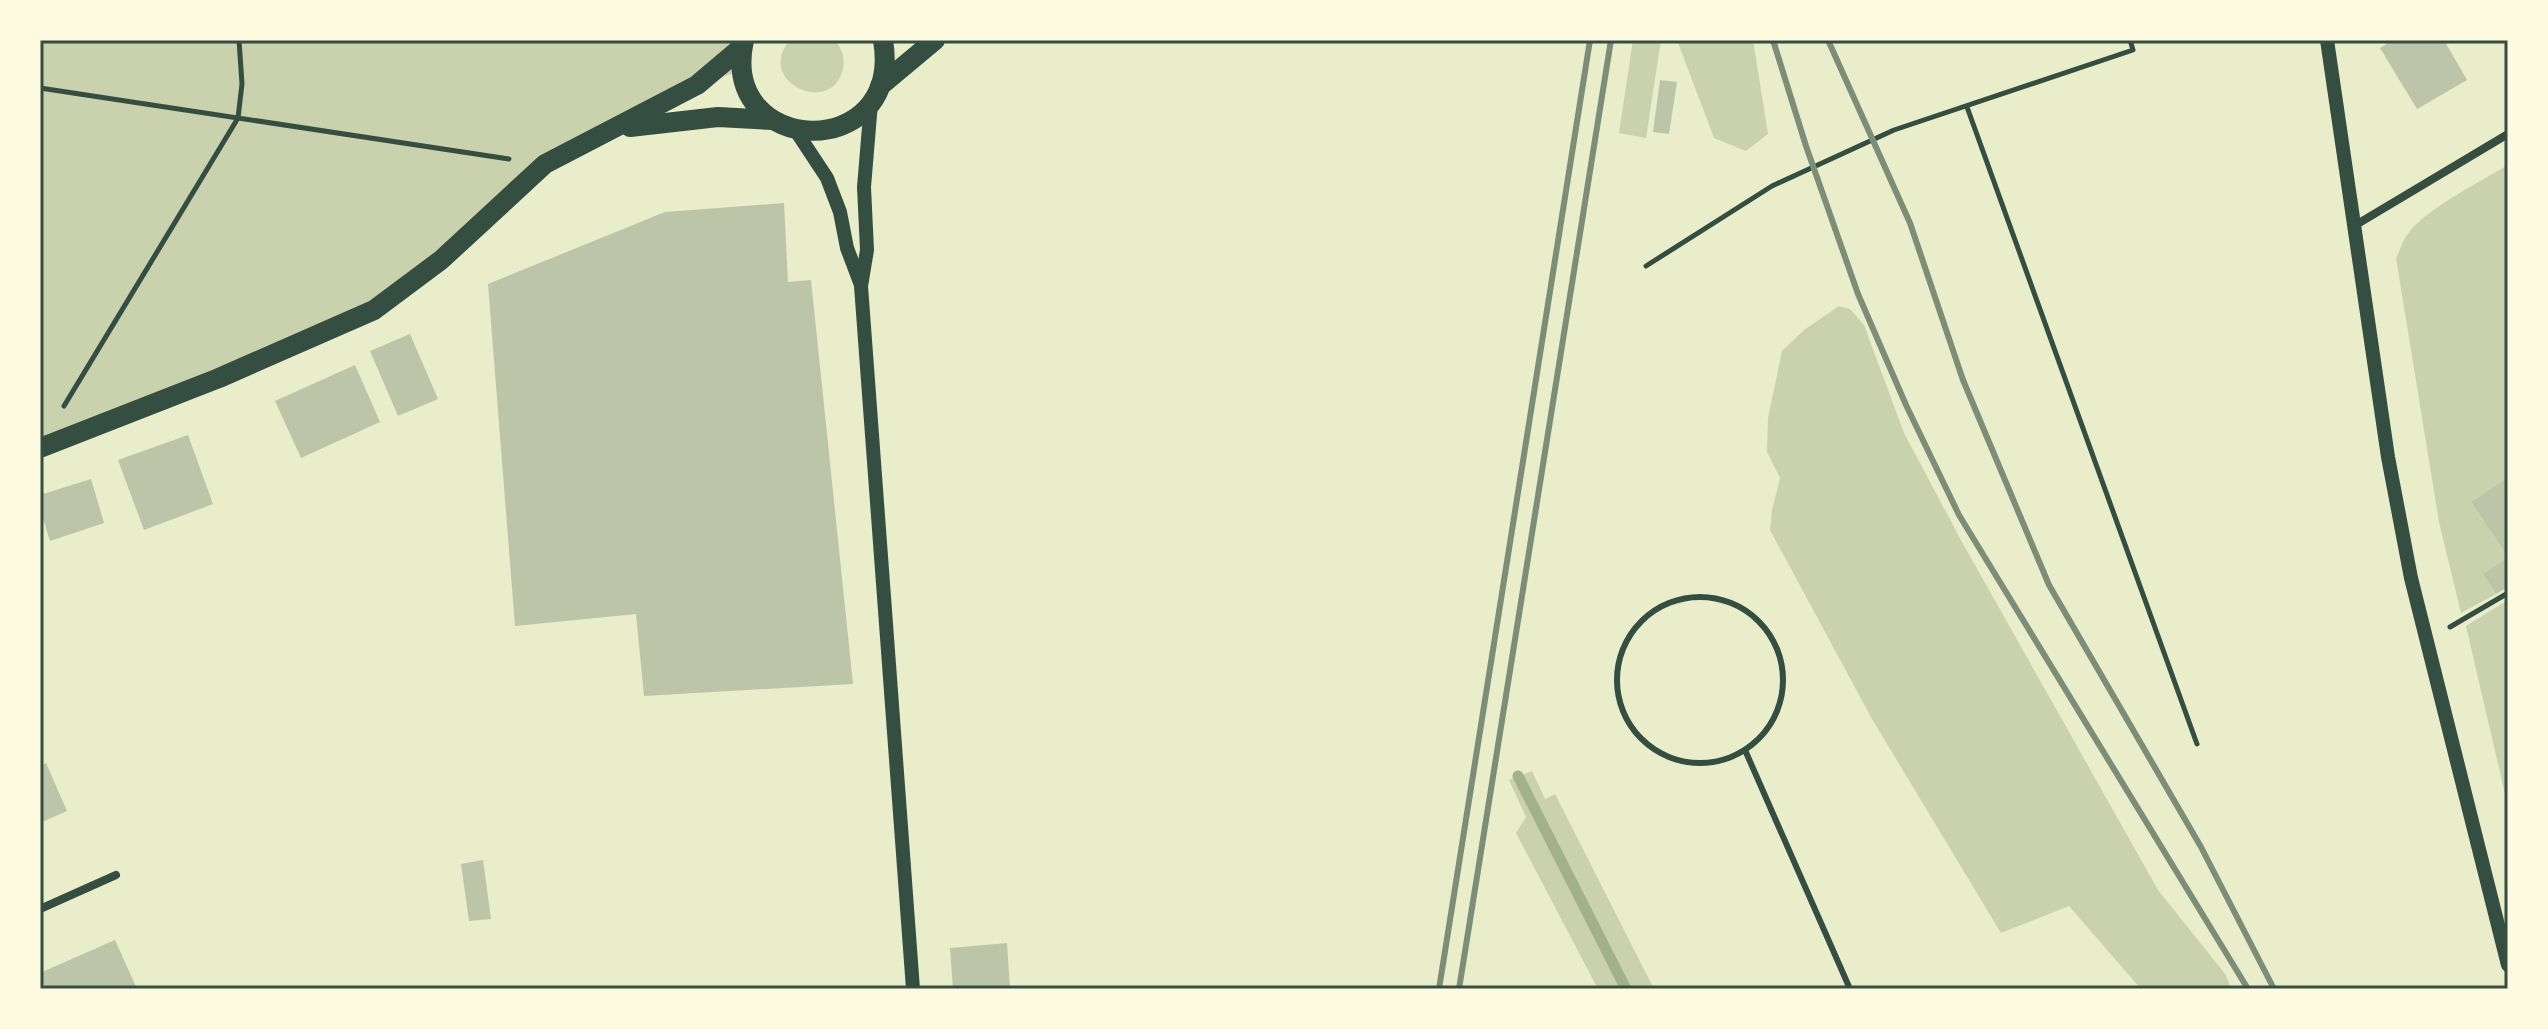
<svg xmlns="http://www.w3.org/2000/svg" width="2548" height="1029" font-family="'PT Sans',sans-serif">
  <rect width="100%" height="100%" fill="#e9edc9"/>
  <g fill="#cad2ad">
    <polygon points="40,40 744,40 741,71 697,85 545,164 374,310 40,448"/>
    <path d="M790,40H835C842,49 845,58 843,69C831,118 754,81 790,40Z"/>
    <polygon points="1633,40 1661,40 1646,138 1619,133"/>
    <polygon points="1677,40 1753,40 1768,134 1746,151 1714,138"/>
    <path d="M2508,165V477L2471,502L2508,557L2483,574L2496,594L2461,613L2439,522L2396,258C2400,251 2402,241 2407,235C2425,209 2480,182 2508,165Z"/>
    <polygon points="1839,306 1850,309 1864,325 1904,433 1962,542 2158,890 2226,975 2231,989 2141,989 2069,906 2001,933 1872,719 1770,530 1772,510 1780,478 1767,452 1768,418 1782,351 1804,330"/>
    <polygon points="2508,600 2508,807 2466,626"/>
    <polygon points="1532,771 1545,799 1555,794 1654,989 1598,989 1516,833 1526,817 1509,780"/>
  </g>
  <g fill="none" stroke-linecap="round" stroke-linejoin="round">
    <polyline stroke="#a3b18a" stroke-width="11" points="1518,776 1626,989"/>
  </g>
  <g fill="#bcc5a7">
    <polygon points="2393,40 2444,40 2467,80 2417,109 2380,48"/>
    <polygon points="1660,80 1677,82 1669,134 1653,132"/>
    <polygon points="784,203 788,282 811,280 853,684 644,696 636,614 515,626 488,284 665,212"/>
    <polygon points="410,334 438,399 398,416 370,351"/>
    <polygon points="355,365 380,422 301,458 275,401"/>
    <polygon points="188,435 213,504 144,530 118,460"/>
    <polygon points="2508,477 2508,587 2496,594 2483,574 2508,557 2471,502"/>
    <polygon points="91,479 104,523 50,541 40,509 40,495"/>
    <polygon points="46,763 67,811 40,823 40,766"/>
    <polygon points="483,860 491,919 469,921 461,864"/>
    <polygon points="115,940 137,989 45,989 40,973"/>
    <polygon points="1007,943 1010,989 953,989 950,948"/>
  </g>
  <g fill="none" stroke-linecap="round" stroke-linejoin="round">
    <g stroke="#344e41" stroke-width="5">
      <polyline points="40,88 509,159"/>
      <polyline points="1967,107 2197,744"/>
      <polyline points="1646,266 1772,186 1894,130 2133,50 2130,40"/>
      <polyline points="64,406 238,118 242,84 239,40"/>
      <polyline points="2450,627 2508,593"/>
    </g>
    <g stroke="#344e41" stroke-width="6">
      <circle cx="1700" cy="680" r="83"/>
      <polyline points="1745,750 1850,989"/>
    </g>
    <g stroke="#344e41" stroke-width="8">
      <polyline points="2354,226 2508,134"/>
      <polyline points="40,909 116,875"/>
    </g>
    <g stroke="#344e41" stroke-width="14">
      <polyline points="2327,40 2388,457 2411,578 2508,965"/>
      <polyline points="871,103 864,187 867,250 861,286 913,989"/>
      <polyline points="796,131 827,178 840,212 847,248 861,285"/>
    </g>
    <g stroke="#344e41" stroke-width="20">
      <path d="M744,40C718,158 904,164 883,40"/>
      <polyline points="880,86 935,40"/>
      <polyline points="630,127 718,117 772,120"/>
      <polyline points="40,448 219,378 374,310 441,260 545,164 697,85 742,47"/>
    </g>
    <g stroke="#7c8e77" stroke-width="6">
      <polyline points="1773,40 1806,146 1858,294 1906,405 1959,515 2248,989"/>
      <polyline points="1828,40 1910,223 1963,380 2049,585 2201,847 2274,989"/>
      <polyline points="1439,989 1590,40"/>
      <polyline points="1459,989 1611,40"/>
    </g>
  </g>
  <rect width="2548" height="1029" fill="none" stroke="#fefae0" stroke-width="84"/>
  <rect x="42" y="42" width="2464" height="945" fill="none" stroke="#344e41" stroke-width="3"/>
</svg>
